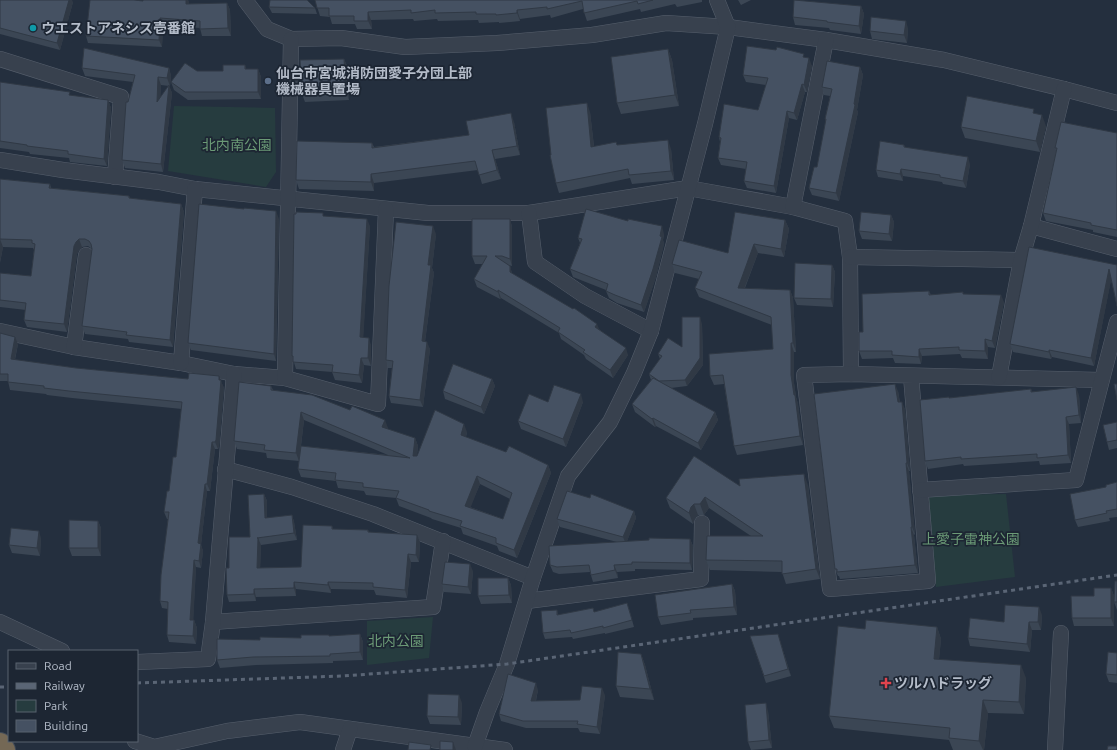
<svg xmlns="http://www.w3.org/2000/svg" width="1117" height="750" font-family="Ubuntu,'Noto Sans JP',sans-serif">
  <rect width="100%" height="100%" fill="#242f3e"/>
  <g fill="#263c3f">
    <polygon points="174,106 275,108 276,172 266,187 168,171"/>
    <polygon points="1006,494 1015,577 936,587 926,501 933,495"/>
    <polygon points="433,617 429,658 367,665 367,621"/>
  </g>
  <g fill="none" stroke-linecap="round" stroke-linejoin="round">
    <g stroke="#565f6c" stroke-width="16">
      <g id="street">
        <polyline points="245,0 267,29 291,39 341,38 405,47 497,43 592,35 666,23 728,27 826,40 944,60 1064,89 1117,103"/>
        <polyline points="0,59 121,97 115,177"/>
        <polyline points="0,160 63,170 159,182 195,189 428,213 529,213 688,188 793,207 845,221 850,257 851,374"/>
        <polyline points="793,207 826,40"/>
        <polyline points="529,213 535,262 585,296 651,331"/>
        <polyline points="1031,226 1117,249"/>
        <polyline points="850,257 1021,260"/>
        <polyline points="0,331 74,347 181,363 234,374 285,378 378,404 386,209"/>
        <polyline points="74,347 86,255"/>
        <polyline points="181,363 195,189"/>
        <polyline points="911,376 928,581 830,589 804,375 851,374 1101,380"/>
        <polyline points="999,377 1021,260 1031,226 1064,89"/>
        <polyline points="285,378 291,39"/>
        <polyline points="225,469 292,487 373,514 533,578"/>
        <polyline points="920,490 1076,480 1117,322"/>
        <polyline points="527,601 701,579 702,523"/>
        <polyline points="0,622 62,651"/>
        <polyline points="213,622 433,607 443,541"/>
        <polyline points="137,662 208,659 213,622 234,374"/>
        <polyline points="135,741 154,747 227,731 300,722 505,750"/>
        <polyline points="475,746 487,712 507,664 533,578 568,476 610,422 634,373 651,331 705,124 728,27 717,0"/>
        <polyline points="343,750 350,729"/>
        <polyline points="1055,750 1061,633"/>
      </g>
    </g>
    <g stroke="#434c59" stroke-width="24">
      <polyline id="highway" points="0,744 4,750"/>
    </g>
    <use href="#street" stroke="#38414e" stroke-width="15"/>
    <use href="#highway" stroke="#746855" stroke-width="22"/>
    <g stroke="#5a6575" stroke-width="3" stroke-dasharray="4 4" stroke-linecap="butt">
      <polyline points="137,683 343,676 507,664 1117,575"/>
      <polyline points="0,687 9,687"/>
    </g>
  </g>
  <g fill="#3b4654" fill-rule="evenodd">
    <polygon points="0,0 73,2 60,50 0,34"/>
    <polygon points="143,0 188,0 189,4 227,3 230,10 231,36 202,36 200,28 163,25 162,47 88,43 86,36 143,1"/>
    <polygon points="315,0 702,0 702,2 677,7 675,4 641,12 640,9 587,21 583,9 551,18 550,15 520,19 520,21 499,23 499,22 479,23 478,20 438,21 437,19 414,21 413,19 371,20 372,29 357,29 355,24 332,24 330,17 320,16"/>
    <polygon points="738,0 751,0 741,5"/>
    <polygon points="861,6 864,14 861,34 830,30 829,28 795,25 793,17"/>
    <polygon points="269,7 315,8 317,14 272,13"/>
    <polygon points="908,28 907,43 872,39 870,31"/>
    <polygon points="668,49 672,60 679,106 621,114 617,103"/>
    <polygon points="805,58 812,66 807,92 805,92 797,120 789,118 776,193 747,188 744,181 746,169 721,165 718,158 720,142 719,137 758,110 766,85 746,82 743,75"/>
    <polygon points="344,59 347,66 349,100 305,102 302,94"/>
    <polygon points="245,65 246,69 258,69 261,77 261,99 188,100 174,90 171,82 197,71 223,71"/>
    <polygon points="860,67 863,75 857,110 858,112 839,201 812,195 809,188 817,167 826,121 825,119 830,96 824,95 822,87"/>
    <path d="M82,68H169L171,76L170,86H169L172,93L163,172L125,168L122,160L128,102L133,82L85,76ZM161,85L169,86L160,98Z"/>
    <polygon points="0,82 71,96 108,100 111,108 107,166 70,162 69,158 30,154 29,152 0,148"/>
    <polygon points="590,112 594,146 617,145 671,149 674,180 632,184 630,178 559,193 556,183 551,155"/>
    <polygon points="514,122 520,155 495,159 501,179 482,184 478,170 374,183 374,191 299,189 296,180 372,143 374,147 469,135"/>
    <polygon points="1046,126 1040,152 965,138 961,127"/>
    <polygon points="1117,133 1117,237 1093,232 1093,230 1046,221 1043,213 1056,151 1055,148"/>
    <polygon points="904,145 905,147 970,164 966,188 943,184 942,182 903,176 903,181 878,177 876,170"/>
    <polygon points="0,179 50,184 51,188 129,196 130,198 181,204 184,212 173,347 129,342 128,339 85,334 82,326 92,249 88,246 82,247 79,250 77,254 67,332 27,327 24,320 26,310 0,307 0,273 31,276 34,250 33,248 3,247 0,263"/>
    <polygon points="891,215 894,222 892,241 862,239 859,231"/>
    <polygon points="324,216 370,226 363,337 371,345 371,366 364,365 362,383 335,380 332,372 296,369 292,356"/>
    <polygon points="279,219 276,361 191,350 188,343"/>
    <polygon points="510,219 512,227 512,266 508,265 510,266 512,274 600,330 628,355 613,378 586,359 584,355 561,339 559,333 501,298 500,299 477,287 474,279 483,264 475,264 472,256"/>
    <polygon points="785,220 789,229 784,257 758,253 745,288 790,290 793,298 796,352 794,352 794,383 796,397 798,404 803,445 737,455 734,446 724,384 714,385 710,376 773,349 772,325 699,297 695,288 699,279 675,273 672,264 728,253"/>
    <polygon points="436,234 432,268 434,273 425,342 430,349 423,407 391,403 389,396 392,368 388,368 386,360"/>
    <polygon points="664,234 663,240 664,244 656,277 644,312 617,303 609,298 606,291 606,290 573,277 570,269 580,243 578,238"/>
    <polygon points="832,265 835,272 833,307 797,305 794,298"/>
    <polygon points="1117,265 1117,307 1111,279 1094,366 1052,357 1051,359 1013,352 1010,344"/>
    <polygon points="929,291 931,295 963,294 1004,302 995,348 988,347 988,359 962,358 960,354 922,356 921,364 895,363 893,358 862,359 859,351 863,332"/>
    <polygon points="702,324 703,365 687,386 671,388 715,412 718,420 701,450 656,426 655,427 635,412 632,404 651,380 649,374 660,359 658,354 682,347"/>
    <polygon points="0,333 18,344 15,360 76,368 188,379 220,380 224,388 219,447 218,449 215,449 210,491 207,491 201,545 203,551 201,568 196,567 193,620 194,620 197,628 196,644 169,642 167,635 168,609 162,608 160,601 168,519 167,519 164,512 176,457 182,409 72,398 47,395 46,394 10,390 8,381 0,381"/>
    <polygon points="492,379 495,386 484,414 445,399 443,391"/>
    <path d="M271,386L273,390L388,428L387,429L415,438L418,446L417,455L467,432L466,437L506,452L548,465L551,473L517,558L499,551L497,546L463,534L461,528L432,519L431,518L399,506L396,498L366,495L364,491L338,488L336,481L301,477L298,469L299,461L267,458L266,453L237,449L234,441ZM304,420L388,455L301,446ZM480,484L510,499L503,519L470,507Z"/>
    <polygon points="1031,389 1032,392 1079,395 1081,423 1069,424 1071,463 1040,465 1039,461 964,466 963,464 928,469 925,461 949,398"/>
    <polygon points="898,391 900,402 905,409 910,471 909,471 915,534 914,535 918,573 840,579 839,576 838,576 835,569"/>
    <polygon points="548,402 583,402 566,447 521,429 518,421"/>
    <polygon points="1117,422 1117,448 1109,450 1107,442"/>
    <polygon points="1117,482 1117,517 1109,518 1110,521 1078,527 1075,520 1106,487"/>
    <polygon points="808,485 820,579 786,584 782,572 710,570 706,560 751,536 709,508 704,515 698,515 695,518 693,524 670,508 666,498 740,486"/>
    <polygon points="264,494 267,501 267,518 292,515 294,522 297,540 261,545 260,568 301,567 332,526 333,529 368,530 369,532 417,535 420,542 419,562 411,562 407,598 376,595 374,590 331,589 331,593 296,589 296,596 256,597 256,601 229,602 227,595 250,537"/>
    <polygon points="634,511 636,518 627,541 690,539 693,546 692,570 635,569 635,571 617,572 618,578 593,582 590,572 559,574 553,572 550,565 617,542 560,527 557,519"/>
    <polygon points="98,521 101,528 101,556 72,556 69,548"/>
    <polygon points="41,538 40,556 12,553 9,545"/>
    <polygon points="473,571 471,594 444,592 442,584"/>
    <polygon points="508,578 511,585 512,603 481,604 478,596"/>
    <polygon points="1117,581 1117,610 1114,602 1114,626 1074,626 1072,618 1094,596 1111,588 1114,596"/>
    <polygon points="732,584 735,591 737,615 693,618 693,620 661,625 658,617"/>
    <polygon points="593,608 594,612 629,609 634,627 605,634 605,633 573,639 572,637 545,639 543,633 557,610 558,615"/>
    <polygon points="1042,615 1041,630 1032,630 1030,652 970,646 968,638 1004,622"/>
    <polygon points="937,627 941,639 939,659 1026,678 1024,714 988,713 984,750 953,750 949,740 834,728 829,716 865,629"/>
    <polygon points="360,634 363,642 363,660 333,661 333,663 256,665 220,668 217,660 260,640 301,638"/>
    <polygon points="750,636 780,641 791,676 766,683"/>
    <polygon points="1117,653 1117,683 1109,682 1106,674"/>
    <polygon points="641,654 645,665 654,700 620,697 616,686"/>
    <polygon points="538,690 536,701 580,700 605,695 600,734 580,732 578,728 526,728 501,721 499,714"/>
    <polygon points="462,703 461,725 430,724 427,716"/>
    <polygon points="768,711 772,748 751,750 748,742"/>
  </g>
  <g fill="#303945">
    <polygon points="68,0 72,0 73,2 60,50 57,43"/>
    <polygon points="186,0 188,0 189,2 188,11 186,4"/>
    <polygon points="227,3 230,10 231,36 228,28"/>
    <polygon points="861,6 864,14 861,34 859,26"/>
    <polygon points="517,10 520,19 520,21 517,13"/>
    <polygon points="368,12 371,20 372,29 368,21"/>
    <polygon points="160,18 163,25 162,47 159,40"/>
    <polygon points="906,21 908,28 907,43 904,35"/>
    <polygon points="668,49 672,60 679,106 675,95"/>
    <polygon points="809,58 812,66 807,92 804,85"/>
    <polygon points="344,59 347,66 349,100 346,92"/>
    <polygon points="860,67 863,75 857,110 858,112 839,201 836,193 854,104"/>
    <polygon points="169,68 171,76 170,86 167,78"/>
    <polygon points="258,69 261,77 261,99 258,92"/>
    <polygon points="158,77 161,85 160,110 157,102"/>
    <polygon points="802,84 805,92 797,120 794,113"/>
    <polygon points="169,85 172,93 163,172 161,164"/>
    <polygon points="108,100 111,108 107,166 104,159"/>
    <polygon points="587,103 590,112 595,156 591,147"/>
    <polygon points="787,111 789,118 776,193 774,186"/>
    <polygon points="511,113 514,122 520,155 517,146"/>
    <polygon points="1042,115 1046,126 1040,152 1036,141"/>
    <polygon points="668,140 671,149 674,180 671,171"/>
    <polygon points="492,150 495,159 501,179 497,170"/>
    <polygon points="968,157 970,164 966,188 963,181"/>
    <polygon points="901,169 903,176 903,181 900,174"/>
    <polygon points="371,174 374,183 374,191 371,182"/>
    <polygon points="181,204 184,212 173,347 170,340"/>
    <polygon points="276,211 279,219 276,361 274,354"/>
    <polygon points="891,215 894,222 892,241 889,234"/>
    <polygon points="367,219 370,226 363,344 360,337"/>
    <polygon points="510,219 512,227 512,266 510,259"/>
    <polygon points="785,220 789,229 784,257 781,249"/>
    <polygon points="433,226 436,234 432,268 434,273 424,349 422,341 428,265"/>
    <polygon points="662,226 664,234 663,240 664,244 656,277 644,312 641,305"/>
    <polygon points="0,239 3,247 0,262"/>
    <polygon points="79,239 82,247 79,250 77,254 67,332 64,324 74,246 76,242"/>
    <polygon points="754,244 758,253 741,297 738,288"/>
    <polygon points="832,265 835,272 833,307 831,299"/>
    <polygon points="510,266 512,273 512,280 510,272"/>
    <polygon points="1109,269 1112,276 1094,366 1091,358"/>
    <polygon points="498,290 501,298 500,299 498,292"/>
    <polygon points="790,290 793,298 796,352 793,343"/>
    <polygon points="1001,295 1004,302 995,348 992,341"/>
    <polygon points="700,317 702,324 703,365 687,386 685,380"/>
    <polygon points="597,324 600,331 595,327"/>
    <polygon points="15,337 18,344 13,367 11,359"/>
    <polygon points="369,338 371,345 371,366 368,358"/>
    <polygon points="985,339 988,347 988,359 985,351"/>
    <polygon points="427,342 430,349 423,407 420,400"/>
    <polygon points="791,343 794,352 794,383 796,397 798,404 803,445 800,436 791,375"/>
    <polygon points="626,348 628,355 613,378 610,370"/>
    <polygon points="919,349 922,356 921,364 919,357"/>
    <polygon points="1049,350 1052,357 1051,359 1049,352"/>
    <polygon points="361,358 364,365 362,383 359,375"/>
    <polygon points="219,376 224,388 219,447 218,449 215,442"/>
    <polygon points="492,379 495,386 484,414 481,407"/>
    <polygon points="895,384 898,391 901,410 898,402"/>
    <polygon points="1076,387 1079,395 1081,423 1079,415"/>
    <polygon points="581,394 583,402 566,447 563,439"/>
    <polygon points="902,402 905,409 910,471 907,463"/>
    <polygon points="301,412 304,420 299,461 296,453"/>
    <polygon points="715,412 718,420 701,450 698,443"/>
    <polygon points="1066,417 1069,424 1071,463 1068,455"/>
    <polygon points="653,418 656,426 655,427 652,419"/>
    <polygon points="385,420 388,428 385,435 382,427"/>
    <polygon points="464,424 467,432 464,443 461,435"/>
    <polygon points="415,438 418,446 416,464 413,456"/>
    <polygon points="212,442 215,449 210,491 207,484"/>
    <polygon points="906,463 909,471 915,534 912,527"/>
    <polygon points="548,465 551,473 517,558 514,550"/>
    <polygon points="804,474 808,485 820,579 816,569"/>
    <polygon points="477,476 480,484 468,514 465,506"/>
    <polygon points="205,484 207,491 201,545 203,551 201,568 199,561 198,543"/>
    <polygon points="264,494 267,501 267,526 265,518"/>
    <polygon points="705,497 709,508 704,515 700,504"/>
    <polygon points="694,504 698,515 695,518 693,524 689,513 691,507"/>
    <polygon points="634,511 636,518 626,544 623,537"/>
    <polygon points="292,515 294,522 297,540 294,533"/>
    <polygon points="98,521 101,528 101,556 98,548"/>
    <polygon points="911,527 914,535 918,573 915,565"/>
    <polygon points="39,531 41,538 40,556 37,548"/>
    <polygon points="417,535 420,542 419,562 416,555"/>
    <polygon points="258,538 261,545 260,575 257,568"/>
    <polygon points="690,539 693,546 692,570 690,563"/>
    <polygon points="408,554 411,562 407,598 405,590"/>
    <polygon points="194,560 196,567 193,628 190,620"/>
    <polygon points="470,564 473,571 471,594 468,587"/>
    <polygon points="614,565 617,572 618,578 615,570"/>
    <polygon points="508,578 511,585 512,603 509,595"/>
    <polygon points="294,582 296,589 296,596 294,588"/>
    <polygon points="328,582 331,589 331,593 328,585"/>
    <polygon points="732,584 735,591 737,615 734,607"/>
    <polygon points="1111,588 1114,596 1114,626 1111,618"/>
    <polygon points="254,589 256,597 256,601 254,594"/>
    <polygon points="1039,607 1042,615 1041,630 1038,622"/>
    <polygon points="194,620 197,628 196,644 193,636"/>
    <polygon points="1029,622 1032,630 1030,652 1027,644"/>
    <polygon points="937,627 941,639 938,671 934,659"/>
    <polygon points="360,634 363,642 363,660 360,652"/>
    <polygon points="778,634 780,641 791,676 788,669"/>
    <polygon points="641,654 645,665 654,700 650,689"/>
    <polygon points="1021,665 1026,678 1024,714 1019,702"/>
    <polygon points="536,683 538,690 534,708 531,701"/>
    <polygon points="602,688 605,695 600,734 597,727"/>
    <polygon points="459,695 462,703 461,725 458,717"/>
    <polygon points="983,700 988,713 984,750 983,750 979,741"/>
    <polygon points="766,703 768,711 772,748 769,740"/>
    <polygon points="453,742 456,750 453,750"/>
  </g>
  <g fill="#455162" stroke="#303945" fill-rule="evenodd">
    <polygon points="0,0 69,0 57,43 0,28"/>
    <polygon points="90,0 134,0 143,1 143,0 186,0 186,4 227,3 228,28 200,29 200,21 160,18 159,40 86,36"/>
    <polygon points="270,0 307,0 315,8 269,7"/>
    <polygon points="315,0 653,0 638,4 637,1 584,13 582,1 547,9 547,7 517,10 517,13 496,15 496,14 476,14 476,12 435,13 435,10 411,13 411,10 368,12 368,21 354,21 354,16 329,16 329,8 317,8"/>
    <polygon points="794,0 861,6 859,26 827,22 827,21 793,17"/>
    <polygon points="871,17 906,21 904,35 870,31"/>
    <polygon points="747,46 776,50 777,47 804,54 803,57 809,58 804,85 802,84 794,113 787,111 774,186 744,181 747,162 718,158 721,138 719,137 724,104 758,110 768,78 743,75"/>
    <polygon points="84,48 169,68 167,78 158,77 157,102 169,85 161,164 122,160 126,102 128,102 135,75 82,68"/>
    <polygon points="668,49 675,95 617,103 611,57"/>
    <polygon points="344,59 346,92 302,94 300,60"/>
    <polygon points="827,61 860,67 854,104 855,105 836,193 809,188 814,167 817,167 826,119 825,119 832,89 822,87"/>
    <polygon points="185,63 197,71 223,71 223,65 245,65 245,69 258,69 258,92 185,92 171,82"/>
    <polygon points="0,82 70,92 69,95 108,100 104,159 68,154 68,151 27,146 27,145 0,141"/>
    <polygon points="967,96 1034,109 1033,113 1042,115 1036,141 961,127"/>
    <polygon points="587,103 591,147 616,142 617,145 668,140 671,171 629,175 628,169 556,183 550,155 551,155 546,108"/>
    <polygon points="511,113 517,146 492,150 497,170 479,175 475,161 371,174 371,182 296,180 297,141 372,143 372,148 469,135 466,121"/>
    <polygon points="1061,122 1117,133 1117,230 1091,225 1091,223 1043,213 1057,148 1055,148"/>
    <polygon points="880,141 904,145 904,147 968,157 963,181 940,177 940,175 901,169 900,174 876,170"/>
    <polygon points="0,179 50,184 49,188 129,196 129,198 181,204 170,340 126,335 127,332 82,326 92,249 91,244 89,241 85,239 79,239 76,242 74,246 64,324 24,320 26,303 0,300 0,273 31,276 35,244 32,243 32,240 0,239"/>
    <polygon points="199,204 244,209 244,208 276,211 274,354 188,343"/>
    <polygon points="586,209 628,221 628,219 662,226 660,236 662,237 653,269 641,305 615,295 606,291 608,284 570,269 582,239 578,238"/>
    <polygon points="296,212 323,213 323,216 367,219 360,337 369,338 368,358 361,358 359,375 332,372 333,365 293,362 293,356 292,356 294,214 296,214"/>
    <polygon points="735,212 785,220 781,249 754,244 738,288 790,290 793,343 791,343 791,375 794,395 795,395 800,436 734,446 723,375 710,376 709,354 773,349 771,317 695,288 702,272 672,264 679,240 728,253"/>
    <polygon points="861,212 891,215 889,234 859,231"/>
    <polygon points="472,219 510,219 510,259 502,256 495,256 510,266 510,272 573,309 574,308 597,324 595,327 626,348 610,370 583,352 585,350 558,332 560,328 498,290 498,292 474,279 487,256 472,256"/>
    <polygon points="396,222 433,226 428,265 431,265 422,341 427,342 420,400 389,396 393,361 386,360 389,286"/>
    <polygon points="1029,247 1117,265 1117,306 1109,269 1091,358 1049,350 1049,352 1010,344"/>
    <polygon points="795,263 832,265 831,299 794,298"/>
    <polygon points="929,291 929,295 963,292 963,294 1001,295 992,341 985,339 985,351 959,350 959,347 919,349 919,357 892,355 892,351 859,351 859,332 863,332 862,294"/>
    <polygon points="682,317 700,317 700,358 685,380 659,381 649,374 662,356 658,354 668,338 682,347"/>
    <polygon points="0,333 15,337 11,359 76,368 188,379 189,373 219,376 219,380 221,380 216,440 215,442 212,442 207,484 205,484 198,543 201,544 199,561 194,560 190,620 194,620 193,636 167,635 168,602 160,601 161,575 169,512 164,512 167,491 169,491 173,457 176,457 182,402 69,391 44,388 44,386 8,382 8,374 0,374"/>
    <polygon points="453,364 492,379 481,407 443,391"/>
    <polygon points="653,378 715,412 698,443 653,418 652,419 632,404"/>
    <path d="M239,382L271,386V390L312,395L350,410L352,406L385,420L382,427L415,438L413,456H417L435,410L464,424L461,435L506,452L509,446L548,465L514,550L496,543V538L460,526L462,521L429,511V510L396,498L399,491L363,487V483L335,480L336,473L298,469L301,446L410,458L301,412L296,453L264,450L265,445L234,441ZM477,476L512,493L503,519L465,506Z"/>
    <polygon points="895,384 898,402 902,402 907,463 906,463 912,527 911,527 915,565 837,572 837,569 835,569 814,394"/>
    <polygon points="1114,384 1117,384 1117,400"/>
    <polygon points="554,385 581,394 563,439 518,421 529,394 548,402"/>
    <polygon points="1076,387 1079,415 1066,417 1068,455 1037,458 1037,454 961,459 961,457 925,461 920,400 949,397 949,398 1031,389 1031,392"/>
    <polygon points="1117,422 1117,440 1107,442 1103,425"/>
    <polygon points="694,456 740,486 739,479 804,474 816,569 782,574 782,561 706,560 707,536 763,536 705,497 700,504 694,504 691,507 689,513 666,498"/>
    <polygon points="1117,482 1117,509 1106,511 1107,513 1075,520 1070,494 1106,487 1106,485"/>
    <polygon points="567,491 590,498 591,494 634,511 623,537 557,519"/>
    <polygon points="264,494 265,518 292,515 294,533 257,538 258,538 257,568 301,567 303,525 332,526 332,529 368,530 368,532 417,535 416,555 408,554 405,590 373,587 373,583 328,582 328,585 294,582 294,588 254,589 254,594 227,595 226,568 229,568 229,537 250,537 248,495"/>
    <polygon points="69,520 98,521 98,548 69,548"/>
    <polygon points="11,528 39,531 37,548 9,545"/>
    <polygon points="649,538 690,539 690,563 632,562 632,564 614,565 615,570 591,575 589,565 557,567 550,565 549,546 649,540"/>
    <polygon points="445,562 470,564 468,587 442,584"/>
    <polygon points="478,578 508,578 509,595 478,596"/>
    <polygon points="1115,581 1117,581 1117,602 1114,602"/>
    <polygon points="732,584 734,607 690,610 691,613 658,617 655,595"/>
    <polygon points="1094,588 1111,588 1111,618 1072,618 1071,596 1094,596"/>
    <polygon points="627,603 632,620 603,628 603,626 571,633 570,630 543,633 541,611 557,610 557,615 593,608 594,612"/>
    <polygon points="1005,605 1039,607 1038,622 1029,622 1027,644 968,638 970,618 1004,622"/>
    <polygon points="866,620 937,627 934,659 1021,665 1019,702 983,700 979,741 949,738 950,728 829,716 838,626 865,629"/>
    <polygon points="360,634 360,652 330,654 330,656 253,657 217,660 217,639 260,640 260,637 301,638 301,635 329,635 329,636"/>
    <polygon points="778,634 788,669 764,676 750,636"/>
    <polygon points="618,652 641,654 650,689 616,686"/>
    <polygon points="1108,652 1117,653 1117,675 1106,674"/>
    <polygon points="508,674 536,683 531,701 580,700 582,686 602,688 597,727 577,724 578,721 523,721 499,714"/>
    <polygon points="428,694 459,695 458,717 427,716"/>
    <polygon points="766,703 769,740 748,742 745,705"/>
    <polygon points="440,741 453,742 453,750 440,750"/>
    <polygon points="409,742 431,745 430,750 408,750"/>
    <polygon points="1108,746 1117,746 1117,750 1107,750"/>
  </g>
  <circle fill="#0f9aa8" stroke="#1d2633" stroke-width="1.5" cx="33" cy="28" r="4"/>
  <circle fill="#5c6f8a" stroke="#1d2633" stroke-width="1.5" cx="268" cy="81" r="4"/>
  <path fill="#e0444e" stroke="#1d2633" stroke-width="1.5" d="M884 677h4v4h4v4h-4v4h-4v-4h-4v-4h4z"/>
  <g text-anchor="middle" stroke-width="3.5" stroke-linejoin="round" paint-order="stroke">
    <g font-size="14" font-weight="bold" fill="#b4bcc9" stroke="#1d2633" text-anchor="start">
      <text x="41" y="33">ウエストアネシス壱番館</text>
      <text x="276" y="78">仙台市宮城消防団愛子分団上部<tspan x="276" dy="16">機械器具置場</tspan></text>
      <text x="894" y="688">ツルハドラッグ</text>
    </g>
    <g font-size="14" fill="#6b9a76" stroke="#1d2633">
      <text x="237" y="150">北内南公園</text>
      <text x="971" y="544">上愛子雷神公園</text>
      <text x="396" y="646">北内公園</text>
    </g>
  </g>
  <rect x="8" y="650" width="130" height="92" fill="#1d2633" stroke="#59626f"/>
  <rect x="16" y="663" width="20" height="6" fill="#38414e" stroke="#59626f"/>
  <text x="44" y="670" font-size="12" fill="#b4bcc9">Road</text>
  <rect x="16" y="683" width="20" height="6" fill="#5a6575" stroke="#59626f"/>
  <text x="44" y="690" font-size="12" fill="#b4bcc9">Railway</text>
  <rect x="16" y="700" width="20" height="12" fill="#263c3f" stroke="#59626f"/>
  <text x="44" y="710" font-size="12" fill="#b4bcc9">Park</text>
  <rect x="16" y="720" width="20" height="12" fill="#455162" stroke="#59626f"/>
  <text x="44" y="730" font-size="12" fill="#b4bcc9">Building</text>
</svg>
